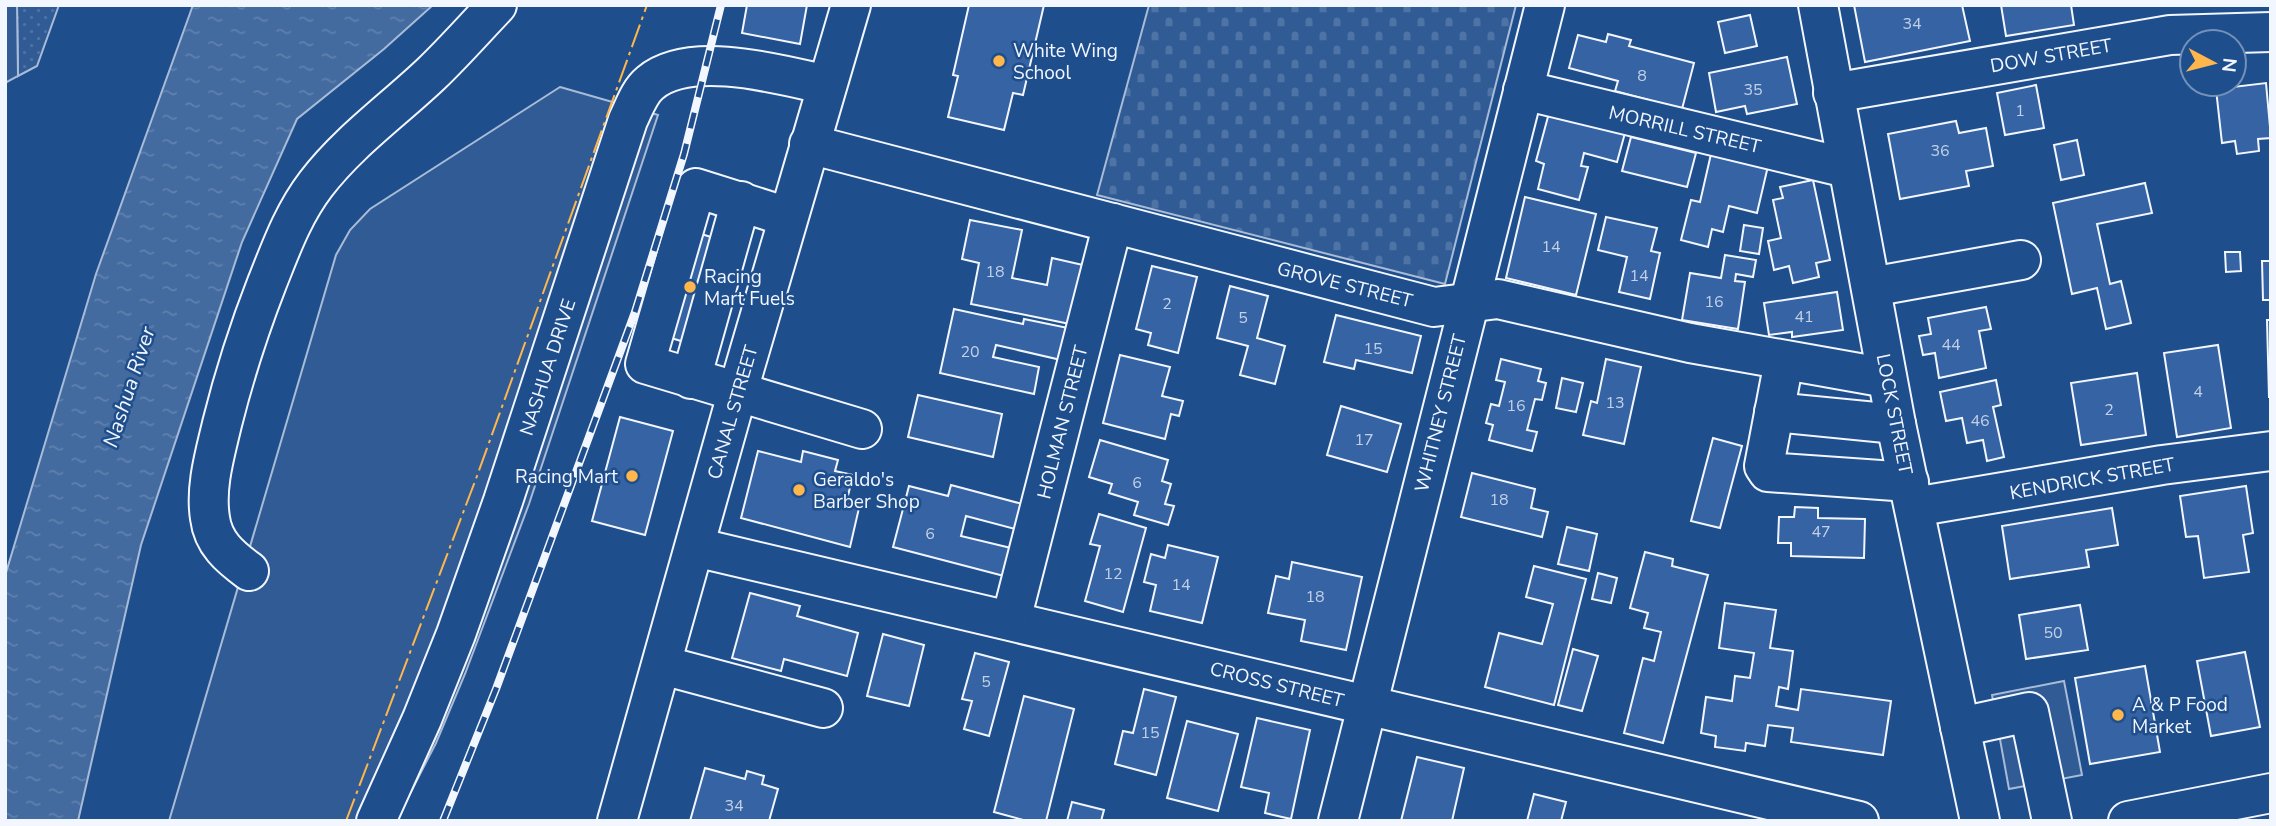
<svg xmlns="http://www.w3.org/2000/svg" width="2276" height="826" font-family="'Nunito Sans',sans-serif">
  <defs>
    <pattern id="cemetery-stones" width="16" height="16" patternUnits="userSpaceOnUse" patternTransform="scale(1.75)"><rect width="16" height="16" fill="#305b95"/><path d="M2 7V4a2 2 0 0 1 4 0v3zM10 15v-3a2 2 0 0 1 4 0v3z" fill="#4e73a5"/></pattern>
    <pattern id="park-dots" width="8" height="8" patternUnits="userSpaceOnUse" patternTransform="scale(1.75)"><rect width="8" height="8" fill="#305b95"/><path d="M2 2h.1M6 6h.1" fill="none" stroke="#4e73a5" stroke-width="1.8" stroke-linecap="round"/></pattern>
    <pattern id="water-ripples" width="26" height="14" patternUnits="userSpaceOnUse" patternTransform="scale(1.75)"><rect width="26" height="14" fill="#446ba0"/><path d="M2 4q2-2 4 0t4 0M15 11q2-2 4 0t4 0" fill="none" stroke="#5f81ae"/></pattern>
  </defs>
  <rect width="100%" height="100%" fill="#1f4e8c"/>
  <polygon fill="url(#cemetery-stones)" stroke="#a8bbd7" stroke-width="2" points="1149,5 1516,5 1445,284 1097,195"/>
  <polygon fill="url(#park-dots)" stroke="#a8bbd7" stroke-width="2" points="17,5 59,5 37,66 18,76"/>
  <g fill="#305b95" stroke="#a8bbd7" stroke-width="2">
    <polygon points="5,5 17,5 18,76 5,83"/>
    <polygon points="560,87 658,115 529,504 465,674 436,743 396,821 169,821 336,255 350,230 370,209"/>
    <polygon points="2064,681 2082,775 2009,789 1992,695"/>
  </g>
  <polygon fill="url(#water-ripples)" stroke="#a8bbd7" stroke-width="2" points="193,5 433,5 384,49 297,119 242,242 141,545 78,821 5,821 5,576 96,274"/>
  <g fill="#3563a3" stroke="#f2f6ff" stroke-width="2">
    <polygon points="747,5 807,5 800,44 742,33"/>
    <polygon points="969,5 1044,5 1023,95 1013,93 1004,130 948,117 958,76 953,75"/>
    <polygon points="1854,5 1962,5 1970,41 1865,62"/>
    <polygon points="2001,5 2071,5 2074,25 2006,36"/>
    <polygon points="1750,15 1757,46 1725,53 1718,22"/>
    <polygon points="1608,34 1631,40 1629,46 1694,63 1682,109 1615,91 1618,81 1569,68 1578,35 1606,42"/>
    <polygon points="1787,57 1797,104 1747,114 1745,106 1716,112 1709,73"/>
    <polygon points="2266,83 2271,138 2258,139 2259,151 2237,154 2235,141 2222,143 2216,89"/>
    <polygon points="2036,85 2044,128 2005,135 1997,93"/>
    <polygon points="1549,113 1625,133 1617,162 1584,153 1581,166 1588,167 1579,200 1538,189 1544,164 1536,161"/>
    <polygon points="1956,121 1959,133 1986,128 1993,166 1966,171 1969,186 1900,199 1888,134"/>
    <polygon points="1631,137 1696,153 1687,187 1622,171"/>
    <polygon points="2077,140 2084,175 2061,180 2054,145"/>
    <polygon points="1711,154 1768,166 1757,213 1729,206 1723,232 1712,229 1708,247 1681,240 1691,200 1700,202"/>
    <polygon points="1813,180 1830,260 1816,263 1819,277 1793,283 1789,266 1774,270 1768,241 1781,238 1773,200 1783,198 1780,187"/>
    <polygon points="2145,183 2152,213 2097,224 2110,284 2121,281 2131,323 2106,329 2097,288 2072,294 2053,203"/>
    <polygon points="1525,197 1596,214 1576,295 1506,278"/>
    <polygon points="1606,217 1657,228 1651,251 1660,253 1650,299 1619,292 1627,257 1598,250"/>
    <polygon points="970,220 1022,230 1012,278 1047,285 1052,258 1083,265 1070,324 971,304 979,263 962,259"/>
    <polygon points="1744,225 1763,228 1759,254 1740,251"/>
    <polygon points="692,231 717,239 687,343 662,335"/>
    <polygon points="2225,252 2240,252 2241,271 2226,272"/>
    <polygon points="1725,255 1756,260 1753,277 1736,274 1735,281 1745,282 1738,329 1682,320 1690,273 1721,278"/>
    <polygon points="2262,261 2271,261 2271,300 2263,300"/>
    <polygon points="1152,266 1197,277 1178,353 1148,345 1151,333 1136,329"/>
    <polygon points="1230,286 1268,296 1257,338 1285,346 1275,384 1240,375 1248,346 1217,338"/>
    <polygon points="1837,292 1843,330 1792,337 1792,332 1769,335 1764,303"/>
    <polygon points="1986,307 1991,329 1979,331 1986,368 1939,378 1935,353 1923,355 1919,336 1931,334 1928,318"/>
    <polygon points="954,309 1023,324 1024,319 1068,328 1061,360 996,345 993,357 1039,367 1034,394 940,373"/>
    <polygon points="1336,315 1421,336 1412,373 1356,360 1354,369 1324,362"/>
    <polygon points="2267,320 2271,320 2271,397 2269,397"/>
    <polygon points="2218,345 2231,428 2177,437 2164,353"/>
    <polygon points="1120,355 1170,367 1162,396 1183,401 1179,416 1171,414 1165,439 1103,423"/>
    <polygon points="1501,359 1541,369 1538,381 1546,383 1542,400 1535,399 1527,430 1537,432 1532,451 1489,440 1493,425 1486,423 1491,404 1499,406 1505,382 1496,380"/>
    <polygon points="1606,359 1641,367 1624,444 1583,435 1591,401 1597,403"/>
    <polygon points="2137,373 2146,435 2081,445 2071,383"/>
    <polygon points="1562,378 1583,383 1576,412 1556,408"/>
    <polygon points="1996,380 2001,405 1993,407 2004,457 1987,461 1983,440 1967,443 1962,418 1946,421 1940,392"/>
    <polygon points="918,395 1002,414 993,457 908,437"/>
    <polygon points="1341,406 1401,424 1387,472 1327,455"/>
    <polygon points="620,417 673,431 645,535 592,521"/>
    <polygon points="1713,438 1742,446 1720,528 1691,521"/>
    <polygon points="1100,440 1168,460 1162,481 1171,484 1165,504 1174,506 1168,525 1134,515 1138,502 1109,493 1112,484 1089,477"/>
    <polygon points="758,451 801,462 803,451 838,460 835,471 853,475 846,504 859,508 850,547 741,518"/>
    <polygon points="1472,473 1535,489 1531,508 1548,512 1542,537 1461,517"/>
    <polygon points="951,485 1026,505 1019,530 966,516 961,536 1011,548 1004,576 893,547 909,486 948,496"/>
    <polygon points="2246,486 2253,533 2243,535 2249,572 2204,578 2198,536 2186,537 2180,496"/>
    <polygon points="1795,507 1818,508 1818,518 1865,519 1864,558 1791,556 1791,543 1778,543 1779,517 1794,517"/>
    <polygon points="2112,508 2118,545 2086,550 2089,567 2010,579 2002,526"/>
    <polygon points="1099,514 1146,528 1123,612 1085,601 1100,546 1090,544"/>
    <polygon points="1567,527 1597,534 1589,571 1558,564"/>
    <polygon points="1168,545 1218,557 1202,623 1150,611 1156,585 1144,582 1151,554 1165,558"/>
    <polygon points="1645,552 1673,559 1672,566 1708,575 1663,743 1624,733 1643,658 1654,661 1661,632 1644,628 1648,613 1630,608"/>
    <polygon points="1292,562 1362,577 1346,650 1301,641 1305,620 1268,613 1276,576 1289,579"/>
    <polygon points="1534,566 1586,579 1554,705 1485,687 1499,633 1542,644 1553,604 1526,597"/>
    <polygon points="1598,573 1617,578 1611,603 1592,599"/>
    <polygon points="750,593 800,606 797,616 858,633 847,676 784,659 781,671 732,658"/>
    <polygon points="1725,603 1776,610 1770,648 1793,651 1788,689 1779,687 1776,706 1798,710 1801,689 1891,701 1883,755 1791,742 1793,728 1768,725 1765,746 1746,743 1745,751 1715,747 1716,736 1701,733 1706,697 1732,701 1735,676 1750,678 1754,653 1719,648"/>
    <polygon points="2080,605 2088,650 2026,659 2019,615"/>
    <polygon points="883,634 924,645 909,706 867,696"/>
    <polygon points="1573,649 1598,656 1582,711 1558,705"/>
    <polygon points="2245,652 2260,727 2211,736 2197,661"/>
    <polygon points="975,653 1009,662 989,736 964,729 972,701 962,699"/>
    <polygon points="2145,666 2160,752 2090,764 2075,678"/>
    <polygon points="1144,689 1176,697 1156,775 1115,764 1123,731 1133,733"/>
    <polygon points="1024,696 1074,709 1046,821 1027,821 994,812"/>
    <polygon points="1257,718 1310,730 1291,819 1265,813 1269,793 1241,787"/>
    <polygon points="1187,721 1238,734 1218,811 1167,798"/>
    <polygon points="1417,757 1464,768 1452,821 1401,821"/>
    <polygon points="705,768 745,779 747,771 764,776 762,784 778,789 769,821 690,821"/>
    <polygon points="1534,794 1566,802 1561,821 1527,821"/>
    <polygon points="1072,802 1104,810 1101,821 1067,821"/>
  </g>
  <g fill="none" stroke-linecap="round" stroke-linejoin="round">
    <g stroke="#f2f6ff" stroke-width="42">
      <g id="minor">
        <polyline points="1818,5 1896,424 1980,821"/>
        <polyline points="1523,90 1847,168"/>
        <polyline points="1833,93 2170,35 2271,32"/>
        <polyline points="809,144 1434,307 1498,299 1690,343 1887,378"/>
        <polyline points="788,217 696,188 645,364 862,429"/>
        <polyline points="1871,287 2021,260"/>
        <polyline points="1784,361 1764,466 1768,472 1909,482"/>
        <polyline points="691,379 741,201"/>
        <polyline points="1774,412 1896,424"/>
        <polyline points="1914,507 2162,465 2271,451"/>
        <polyline points="695,547 1859,821"/>
        <path d="M249,571C230,557 213,543 210,518C205,487 215,454 222,424C234,376 249,329 267,283C281,248 293,214 316,184C348,142 393,110 431,74C454,52 475,28 497,5"/>
        <polyline points="1011,620 1113,223"/>
        <polyline points="662,665 823,708"/>
        <polyline points="1960,727 2029,712 2052,821"/>
        <path d="M376,821L422,719L456,634L503,501L628,120C634,108 639,92 650,83C690,49 782,75 827,85"/>
        <polyline points="617,821 737,394 851,5"/>
        <polyline points="1338,821 1545,5"/>
        <polyline points="2128,821 2271,793"/>
      </g>
    </g>
    <use href="#minor" stroke="#1f4e8c" stroke-width="38"/>
    <g stroke="#f2f6ff" stroke-width="8">
      <polyline id="rail" points="443,821 496,689 635,312 684,154 721,5"/>
    </g>
    <use href="#rail" stroke="#1f4e8c" stroke-width="5" stroke-dasharray="16" stroke-linecap="butt"/>
    <polyline stroke="#ffb74d" stroke-width="2" stroke-dasharray="24 5 3.5 5" stroke-linecap="butt" points="346,821 477,476 647,5"/>
  </g>
  <g fill="#ffb74d" stroke="#1f4e8c" stroke-width="2.5">
    <circle cx="999" cy="61" r="7"/>
    <circle cx="690" cy="287" r="7"/>
    <circle cx="632" cy="476" r="7"/>
    <circle cx="799" cy="490" r="7"/>
    <circle cx="2118" cy="715" r="7"/>
  </g>
  <g text-anchor="middle" stroke-width="5" stroke-linejoin="round" paint-order="stroke">
    <g font-size="16" fill="#c3d1e8">
      <text x="1912" y="29">34</text>
      <text x="1642" y="81">8</text>
      <text x="1753" y="95">35</text>
      <text x="2020" y="116">1</text>
      <text x="1940" y="156">36</text>
      <text x="1551" y="252">14</text>
      <text x="995" y="277">18</text>
      <text x="1639" y="281">14</text>
      <text x="1714" y="307">16</text>
      <text x="1167" y="309">2</text>
      <text x="1804" y="322">41</text>
      <text x="1243" y="323">5</text>
      <text x="1951" y="350">44</text>
      <text x="1373" y="354">15</text>
      <text x="970" y="357">20</text>
      <text x="2198" y="397">4</text>
      <text x="1615" y="408">13</text>
      <text x="1516" y="411">16</text>
      <text x="2109" y="415">2</text>
      <text x="1980" y="426">46</text>
      <text x="1364" y="445">17</text>
      <text x="1137" y="488">6</text>
      <text x="1499" y="505">18</text>
      <text x="1821" y="537">47</text>
      <text x="930" y="539">6</text>
      <text x="1113" y="579">12</text>
      <text x="1181" y="590">14</text>
      <text x="1315" y="602">18</text>
      <text x="2053" y="638">50</text>
      <text x="986" y="687">5</text>
      <text x="1150" y="738">15</text>
      <text x="734" y="811">34</text>
    </g>
    <g font-size="19" fill="#f2f6ff" stroke="#1f4e8c" text-anchor="start">
      <text x="1013" y="57">White Wing<tspan x="1013" dy="22">School</tspan></text>
      <text x="704" y="283">Racing<tspan x="704" dy="22">Mart Fuels</tspan></text>
      <text x="618" y="483" text-anchor="end">Racing Mart</text>
      <text x="813" y="486">Geraldo's<tspan x="813" dy="22">Barber Shop</tspan></text>
      <text x="2132" y="711">A &amp; P Food<tspan x="2132" dy="22">Market</tspan></text>
    </g>
    <g font-size="19" fill="#f2f6ff" stroke="#1f4e8c">
      <text transform="translate(2051 55) rotate(-10)" y="7">DOW STREET</text>
      <text transform="translate(1685 129) rotate(13)" y="7">MORRILL STREET</text>
      <text transform="translate(1345 284) rotate(14)" y="7">GROVE STREET</text>
      <text transform="translate(547 367) rotate(-72)" y="7">NASHUA DRIVE</text>
      <text transform="translate(732 412) rotate(-74)" y="7">CANAL STREET</text>
      <text transform="translate(1440 413) rotate(-76)" y="7">WHITNEY STREET</text>
      <text transform="translate(1895 414) rotate(79)" y="7">LOCK STREET</text>
      <text transform="translate(1062 422) rotate(-76)" y="7">HOLMAN STREET</text>
      <text transform="translate(2092 478) rotate(-10)" y="7">KENDRICK STREET</text>
      <text transform="translate(1277 684) rotate(14)" y="7">CROSS STREET</text>
    </g>
    <g font-size="21" font-style="italic" fill="#f2f6ff" stroke="#1f4e8c">
      <text transform="translate(129 387) rotate(-72)" y="7">Nashua River</text>
    </g>
  </g>
  <rect width="2276" height="826" fill="none" stroke="#f2f6ff" stroke-width="14"/>
  <g transform="translate(2213 63) rotate(97)"><circle r="33" fill="#1f4e8c" stroke="#7391ba" stroke-width="2"/>
  <path d="M0-5L12 26L0 18L-12 26Z" fill="#ffb74d"/>
  <text y="-10" font-size="19" font-weight="bold" text-anchor="middle" fill="#f2f6ff">N</text>
  </g>
</svg>
